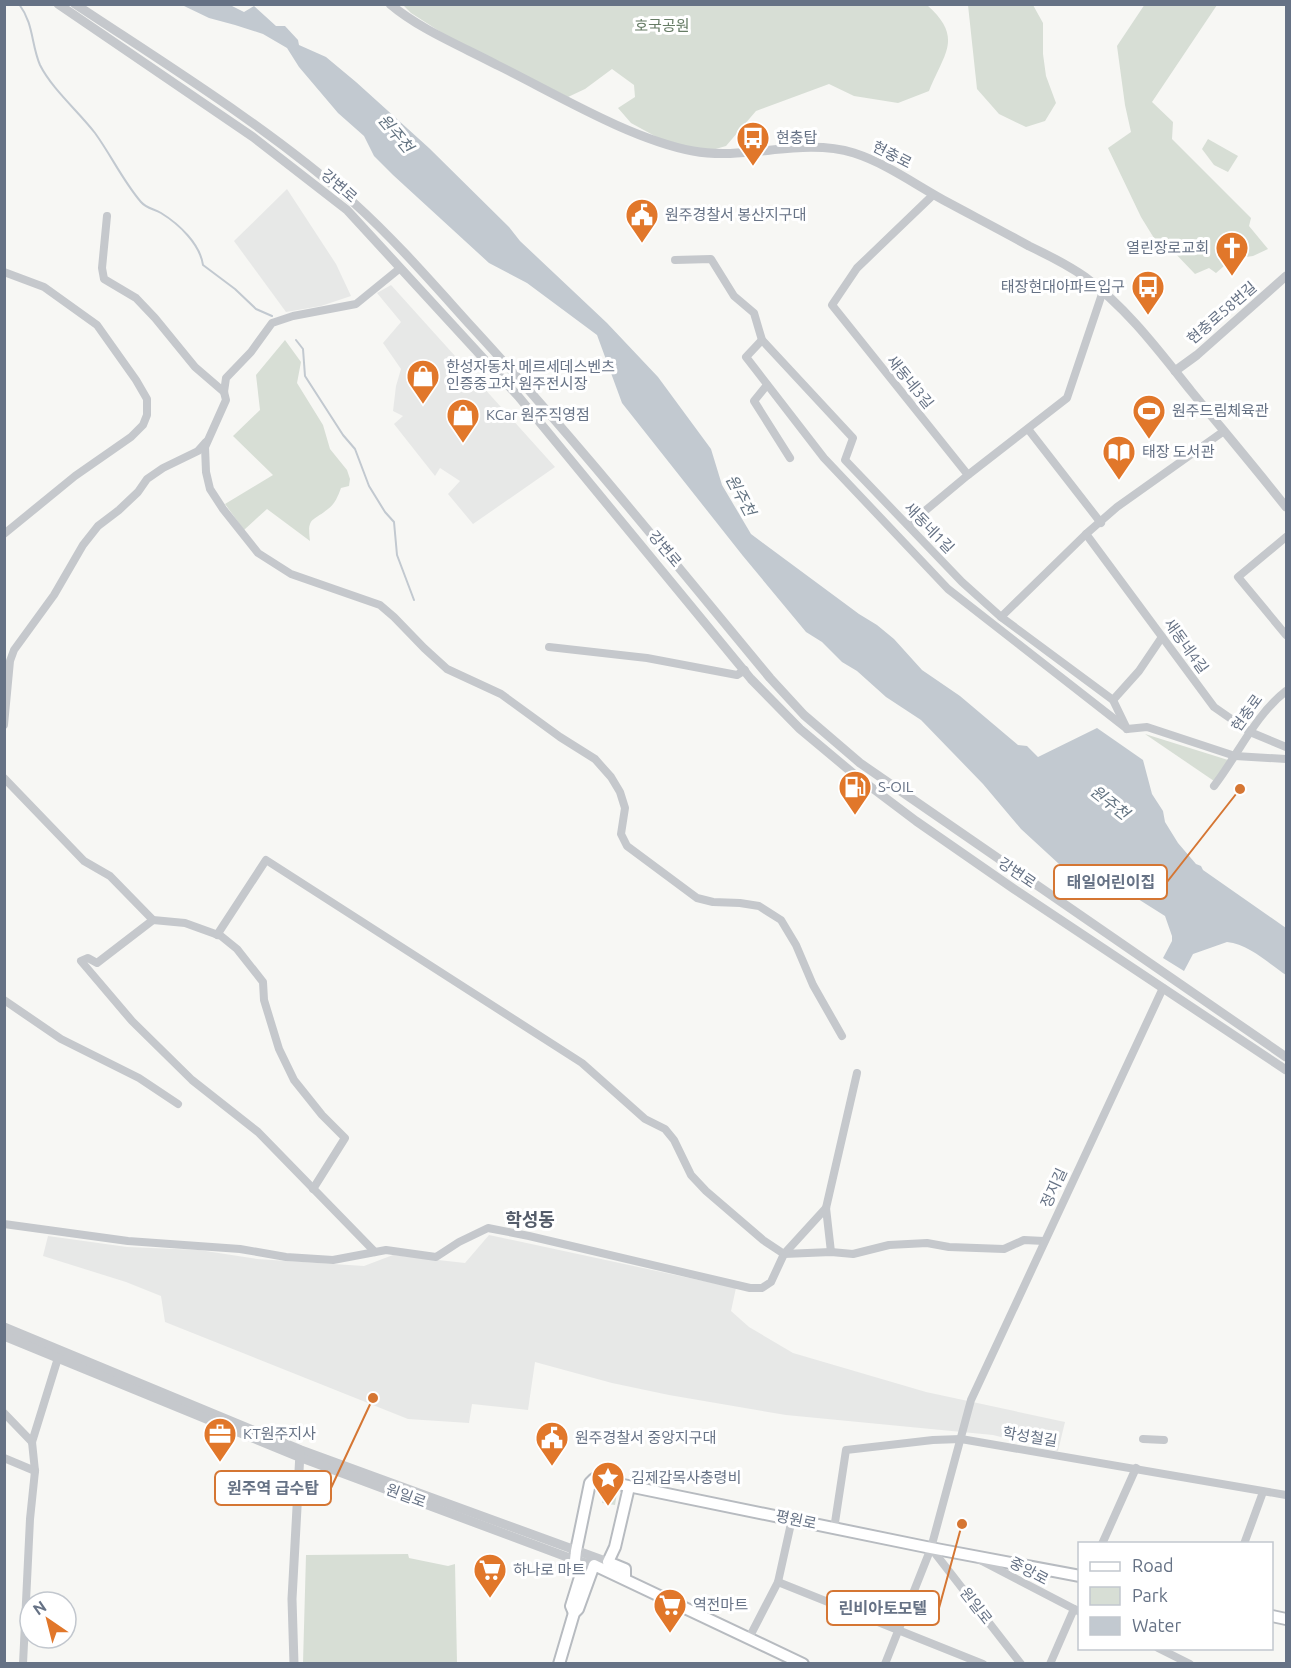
<svg xmlns="http://www.w3.org/2000/svg" width="1291" height="1668" font-family="Ubuntu,'Noto Sans KR',sans-serif">
  <rect width="100%" height="100%" fill="#f7f7f4"/>
  <g fill="#e7e8e7">
    <polygon points="287,189 336,264 351,296 321,306 286,312 234,241"/>
    <polygon points="391,285 555,467 473,524 448,494 460,481 440,468 435,476 394,424 403,416 393,411 396,386 401,369 383,343 401,322 377,293"/>
    <polygon points="489,1235 736,1288 731,1311 749,1327 793,1353 926,1392 1065,1422 1058,1451 993,1435 786,1415 669,1395 612,1383 535,1362 528,1410 472,1404 469,1423 408,1419 165,1322 161,1296 126,1282 43,1256 48,1236 127,1247 199,1250 257,1259 364,1266 393,1255 465,1263"/>
  </g>
  <g fill="#d7ded5">
    <polygon points="1145,4 1217,5 1152,102 1173,122 1172,139 1251,218 1249,226 1268,249 1253,256 1232,259 1216,273 1209,268 1195,274 1172,250 1157,243 1141,217 1108,148 1131,132 1125,105 1117,46"/>
    <path d="M403,5H927C964,38 944,53 929,91L898,103L854,96L829,84L756,111L726,146L705,152L673,146L631,123L618,108L635,97L634,85L612,69L585,89L568,97L450,38L411,13Z"/>
    <polygon points="968,5 1033,5 1043,23 1043,54 1046,76 1056,103 1045,121 1026,127 999,114 977,89"/>
    <polygon points="1208,139 1238,156 1228,172 1214,165 1202,149"/>
    <path d="M285,340L301,362L297,383L323,425L330,449L347,470L350,479L349,486L341,488C338,496 335,504 328,509C312,522 307,517 310,541L267,509L244,530L225,504L273,475L233,436L260,410L256,375Z"/>
    <polygon points="1145,734 1228,760 1214,781"/>
    <polygon points="610,1489 617,1493 615,1505 602,1503 605,1491"/>
    <polygon points="408,1554 409,1558 448,1566 455,1564 457,1663 303,1663 306,1555"/>
  </g>
  <path fill="#c2c9d0" d="M182,5H230L244,12L254,6L276,26H285L298,40L299,45L326,57L356,82L429,148L509,227L520,241L607,323L658,377L711,449L722,485L751,534L859,614L877,625L894,639L922,670L960,696L1018,745L1027,746L1038,757L1097,728L1143,760L1152,794L1163,811L1165,822L1178,843L1196,864L1201,866L1203,870L1286,928V975C1269,964 1249,944 1227,942L1193,954L1184,971L1163,958L1172,941V936L1165,916L1092,870C1081,866 1068,869 1059,864L1021,829L983,784L921,720L886,697L857,671L842,662L822,642L806,632L743,556L622,403L597,335L527,283L489,263L393,175L374,156L364,136L338,113L299,67L287,48L263,34L235,25L209,18Z"/>
  <g fill="none" stroke-linecap="round" stroke-linejoin="round">
    <g stroke="#c2c9d0" stroke-width="2">
      <path d="M19,4C34,24 31,44 40,65C52,89 78,111 95,133C111,155 123,181 141,202C146,208 154,209 161,213C179,224 200,244 203,265L235,289L256,309L272,316"/>
      <polyline points="296,340 303,349 305,376 343,435 355,449 369,486 385,512 394,522 397,555 414,600"/>
    </g>
    <g stroke="#b7bbc0" stroke-width="14">
      <g id="secondary">
        <polyline points="625,1579 625,1569 608,1562 615,1547 629,1487"/>
        <polyline points="574,1613 571,1606 580,1577 575,1560 576,1551 590,1483 594,1479 931,1548 1080,1576"/>
        <polyline points="1272,1616 1286,1619"/>
        <polyline points="559,1664 574,1613 578,1609 594,1565 803,1664"/>
      </g>
    </g>
    <g stroke="#c5c8cc" stroke-width="8">
      <polyline points="933,195 857,268 832,305 968,475"/>
      <polyline points="107,216 102,268 104,279 136,298 155,318 195,367 224,392"/>
      <polyline points="675,260 711,259 734,296 754,313 762,340 853,438 845,460 962,582 1001,617 1113,700 1127,729"/>
      <polyline points="399,269 356,304 293,316 272,323 251,352 226,378 224,392 226,400 205,447 206,472 210,489 223,509 258,553 291,574 380,605 394,617 424,648 447,669 501,694 560,737 595,759 611,777 620,792 625,808 621,834 627,846 697,898 713,902 740,903 759,906 781,920 796,945 813,985 842,1036"/>
      <polyline points="4,272 44,287 97,325 136,380 147,399 147,415 143,425 131,437 75,476 4,534"/>
      <polyline points="762,340 746,357 824,458 948,589 1126,728"/>
      <polyline points="767,385 754,401 790,458"/>
      <polyline points="1028,429 1101,523"/>
      <polyline points="908,525 968,475 1067,398 1103,291"/>
      <polyline points="1086,534 1214,707 1250,732 1286,747"/>
      <polyline points="1286,537 1238,577 1286,635"/>
      <polyline points="1001,617 1086,534 1117,507 1224,431"/>
      <polyline points="549,647 647,658 737,675 745,670"/>
      <polyline points="1113,700 1139,671 1162,637"/>
      <polyline points="4,725 10,661 14,650 54,595 83,545 98,526 119,510 138,492 147,479 163,468 198,451 206,442"/>
      <polyline points="1127,729 1147,727 1235,756 1286,759"/>
      <polyline points="4,778 84,861 110,876 153,920 185,923 221,936 237,949 263,982 264,1000 279,1049 294,1080 322,1115 345,1138 313,1189"/>
      <path d="M1214,786C1238,755 1255,715 1286,691"/>
      <polyline points="153,920 97,963 88,958 81,961 132,1021 192,1080 258,1132 375,1252"/>
      <polyline points="217,935 266,860 582,1063 645,1119 665,1129 674,1140 691,1175 706,1191 763,1240 784,1254 831,1252 853,1254 889,1245 927,1243 949,1247 1004,1249 1024,1240 1044,1241"/>
      <polyline points="4,1000 61,1039 139,1078 178,1104"/>
      <polyline points="4,1224 128,1241 240,1249 286,1257 333,1260 386,1250 436,1257 459,1242 488,1228 529,1236 750,1288 762,1288 771,1282 784,1254 826,1208"/>
      <polyline points="831,1252 826,1208 857,1073"/>
      <polyline points="4,1413 32,1442 35,1471 30,1519 23,1664"/>
      <polyline points="1143,1439 1164,1440"/>
      <polyline points="32,1442 58,1358"/>
      <polyline points="4,1458 35,1471"/>
      <polyline points="834,1529 846,1450 933,1440 961,1439 1286,1495"/>
      <polyline points="1102,1544 1136,1468"/>
      <polyline points="1244,1544 1263,1492"/>
      <polyline points="931,1548 1021,1664"/>
      <polyline points="980,1560 1080,1612"/>
      <polyline points="778,1582 983,1664"/>
      <polyline points="749,1638 778,1582 792,1519"/>
      <polyline points="1158,1648 1190,1664"/>
      <polyline points="885,1664 931,1548 971,1400 1163,988"/>
      <polyline points="1050,1664 1074,1609"/>
    </g>
    <g stroke="#c5c8cc" stroke-width="9">
      <polyline points="58,4 253,137 347,210 518,396 751,679 800,729 855,775 916,821 1014,889 1286,1070"/>
      <path d="M75,4C170,67 269,128 354,203C396,241 434,285 472,327C576,440 672,560 770,678L804,715L860,763L1286,1057"/>
      <path d="M390,4C419,29 463,47 497,65C556,94 630,139 693,151C747,161 801,137 854,153C888,164 917,186 949,203C975,217 1002,231 1029,246C1048,255 1068,265 1085,277C1127,308 1159,351 1191,391C1223,430 1255,468 1286,507"/>
      <polyline points="1175,371 1197,355 1286,276"/>
      <polyline points="4,1327 301,1450 608,1562"/>
      <polyline points="4,1336 299,1457 575,1560 594,1565 600,1564"/>
      <polyline points="294,1664 292,1599 300,1453"/>
    </g>
    <use href="#secondary" stroke="#fff" stroke-width="10"/>
  </g>
  <defs>
    <g id="bus-pin" transform="scale(1.725)"><path d="M0 17L-7.5 6A9.5 9.5 0 1 1 7.5 6Z" fill="#e1772a" stroke="#fff"/><path d="M-5-6H5V4H4V6H2V4H-2V6H-4V4H-5ZM-3.5-4V0h7V-4ZM-3.5 1.2v1.5H-2V1.2ZM2 1.2v1.5H3.5V1.2Z" fill="#fff"/></g>
    <g id="civic-pin" transform="scale(1.725)"><path d="M0 17L-7.5 6A9.5 9.5 0 1 1 7.5 6Z" fill="#e1772a" stroke="#fff"/><path d="M-.6-6.5H3V-4.5H.6V-3L4-1V1h2V6H-6V1h2V-1L-.6-3ZM-1.2 2.5V6h2.4V2.5Z" fill="#fff"/></g>
    <g id="church-pin" transform="scale(1.725)"><path d="M0 17L-7.5 6A9.5 9.5 0 1 1 7.5 6Z" fill="#e1772a" stroke="#fff"/><path d="M-1.2-6h2.4v3.5h3.3v2.4h-3.3V6h-2.4V-.1h-3.3v-2.4h3.3Z" fill="#fff"/></g>
    <g id="shop-pin" transform="scale(1.725)"><path d="M0 17L-7.5 6A9.5 9.5 0 1 1 7.5 6Z" fill="#e1772a" stroke="#fff"/><path d="M-5-2.5h2.3a2.7 3.5 0 0 1 5.4 0H5L5.5 6h-11ZM-1.5-2.5h3a1.5 2.3 0 0 0-3 0Z" fill="#fff"/></g>
    <g id="stadium-pin" transform="scale(1.725)"><path d="M0 17L-7.5 6A9.5 9.5 0 1 1 7.5 6Z" fill="#e1772a" stroke="#fff"/><path d="M0-5a6.5 5 0 1 0 0 10a6.5 5 0 1 0 0-10ZM-3.5-1.8h7v3.6h-7Z" fill="#fff"/></g>
    <g id="library-pin" transform="scale(1.725)"><path d="M0 17L-7.5 6A9.5 9.5 0 1 1 7.5 6Z" fill="#e1772a" stroke="#fff"/><path d="M-6-4Q-3-5.5-.7-3.5V5Q-3 3-6 4ZM6-4Q3-5.5 .7-3.5V5Q3 3 6 4Z" fill="#fff"/></g>
    <g id="fuel-pin" transform="scale(1.725)"><path d="M0 17L-7.5 6A9.5 9.5 0 1 1 7.5 6Z" fill="#e1772a" stroke="#fff"/><path d="M-5.5-6h7V0h2V4h1.3V-2.5L3-4.5l.8-.8L6-3V5H2.5V1h-1V6h-7ZM-4.2-4.7v3.2H.2V-4.7Z" fill="#fff"/></g>
    <g id="office-pin" transform="scale(1.725)"><path d="M0 17L-7.5 6A9.5 9.5 0 1 1 7.5 6Z" fill="#e1772a" stroke="#fff"/><path d="M-6-3h4V-5.5h4V-3h4V5H-6ZM-1-4.5V-3h2v-1.5ZM-6 0V1H6V0Z" fill="#fff"/></g>
    <g id="sight-pin" transform="scale(1.725)"><path d="M0 17L-7.5 6A9.5 9.5 0 1 1 7.5 6Z" fill="#e1772a" stroke="#fff"/><path d="M0-6L1.8-2.2L6-1.7L2.9 1.2L3.7 5.4L0 3.3L-3.7 5.4L-2.9 1.2L-6-1.7L-1.8-2.2Z" fill="#fff"/></g>
    <g id="supermarket-pin" transform="scale(1.725)"><path d="M0 17L-7.5 6A9.5 9.5 0 1 1 7.5 6Z" fill="#e1772a" stroke="#fff"/><path d="M-6-5.5h2.5l.6 2H6L4.5 2H-2.5L-4.4-4H-6ZM-1.5 3.2a1.3 1.3 0 1 0 .1 0ZM3 3.2a1.3 1.3 0 1 0 .1 0Z" fill="#fff"/></g>
  </defs>
  <g fill-rule="evenodd">
    <use href="#bus-pin" x="753" y="138"/>
    <use href="#civic-pin" x="642" y="215"/>
    <use href="#church-pin" x="1232" y="248"/>
    <use href="#bus-pin" x="1148" y="287"/>
    <use href="#shop-pin" x="423" y="376"/>
    <use href="#stadium-pin" x="1149" y="411"/>
    <use href="#shop-pin" x="463" y="415"/>
    <use href="#library-pin" x="1119" y="452"/>
    <use href="#fuel-pin" x="855" y="787"/>
    <use href="#office-pin" x="220" y="1434"/>
    <use href="#civic-pin" x="552" y="1438"/>
    <use href="#sight-pin" x="608" y="1478"/>
    <use href="#supermarket-pin" x="490" y="1570"/>
    <use href="#supermarket-pin" x="670" y="1605"/>
  </g>
  <g text-anchor="middle" stroke-width="6" stroke-linejoin="round" paint-order="stroke">
    <g font-size="15" fill="#667c65" stroke="#fff">
      <text x="662" y="31">호국공원</text>
    </g>
    <g font-size="15" fill="#667285" stroke="#fff" text-anchor="start">
      <text x="776" y="143">현충탑</text>
      <text x="665" y="220">원주경찰서 봉산지구대</text>
      <text x="1209" y="253" text-anchor="end">열린장로교회</text>
      <text x="1125" y="292" text-anchor="end">태장현대아파트입구</text>
      <text x="446" y="372">한성자동차 메르세데스벤츠<tspan x="446" dy="17">인증중고차 원주전시장</tspan></text>
      <text x="1172" y="416">원주드림체육관</text>
      <text x="486" y="420">KCar 원주직영점</text>
      <text x="1142" y="457">태장 도서관</text>
      <text x="878" y="792">S-OIL</text>
      <text x="243" y="1439">KT원주지사</text>
      <text x="575" y="1443">원주경찰서 중앙지구대</text>
      <text x="631" y="1483">김제갑목사충령비</text>
      <text x="513" y="1575">하나로 마트</text>
      <text x="693" y="1610">역전마트</text>
    </g>
    <g font-size="15" fill="#667285" stroke="#fff">
      <text transform="translate(892 155) rotate(27)" y="5">현충로</text>
      <text transform="translate(339 186) rotate(41)" y="5">강변로</text>
      <text transform="translate(1222 313) rotate(-41)" y="5">현충로58번길</text>
      <text transform="translate(910 382) rotate(51)" y="5">새동네3길</text>
      <text transform="translate(929 528) rotate(46)" y="5">새동네1길</text>
      <text transform="translate(665 549) rotate(50)" y="5">강변로</text>
      <text transform="translate(1186 646) rotate(54)" y="5">새동네4길</text>
      <text transform="translate(1247 713) rotate(-54)" y="5">현충로</text>
      <text transform="translate(1017 873) rotate(34)" y="5">강변로</text>
      <text transform="translate(1054 1188) rotate(-65)" y="5">정지길</text>
      <text transform="translate(1030 1437) rotate(9)" y="5">학성철길</text>
      <text transform="translate(406 1496) rotate(20)" y="5">원일로</text>
      <text transform="translate(796 1520) rotate(12)" y="5">평원로</text>
      <text transform="translate(1029 1571) rotate(28)" y="5">중앙로</text>
      <text transform="translate(976 1606) rotate(52)" y="5">원일로</text>
    </g>
    <g font-size="16" font-style="italic" fill="#637381" stroke="#fff">
      <text transform="translate(396 133) rotate(50)" y="6">원주천</text>
      <text transform="translate(741 495) rotate(62)" y="6">원주천</text>
      <text transform="translate(1110 802) rotate(38)" y="6">원주천</text>
    </g>
    <g font-size="18" font-weight="bold" fill="#545c6a" stroke="#fff">
      <text x="530" y="1226">학성동</text>
    </g>
  </g>
  <path fill="none" stroke="#d57633" stroke-width="2" d="M1240 789L1167 882M373 1398L331 1488M962 1524L939 1608"/>
  <g fill="#d57633" stroke="#fff" stroke-width="2">
    <circle cx="1240" cy="789" r="6"/>
    <circle cx="373" cy="1398" r="6"/>
    <circle cx="962" cy="1524" r="6"/>
  </g>
  <g fill="#fff" stroke="#d57633" stroke-width="2">
    <rect x="1054" y="865" width="113" height="34" rx="6"/>
    <rect x="215" y="1471" width="116" height="34" rx="6"/>
    <rect x="827" y="1591" width="112" height="34" rx="6"/>
  </g>
  <g font-size="16" text-anchor="middle" font-weight="bold" fill="#667285">
    <text x="1111" y="888">태일어린이집</text>
    <text x="273" y="1494">원주역 급수탑</text>
    <text x="883" y="1614">린비아토모텔</text>
  </g>
  <rect width="1291" height="1668" fill="none" stroke="#667285" stroke-width="12"/>
  <rect x="1078" y="1542" width="195" height="108" fill="#ffffff" stroke="#c2c7ce" stroke-width="1.5"/>
  <rect x="1090" y="1562" width="30" height="9" fill="#ffffff" stroke="#c2c7ce" stroke-width="1.5"/>
  <text x="1132" y="1572" font-size="18" fill="#667285">Road</text>
  <rect x="1090" y="1587" width="30" height="18" fill="#d7ded5" stroke="#c2c7ce" stroke-width="1.5"/>
  <text x="1132" y="1602" font-size="18" fill="#667285">Park</text>
  <rect x="1090" y="1617" width="30" height="18" fill="#c2c9d0" stroke="#c2c7ce" stroke-width="1.5"/>
  <text x="1132" y="1632" font-size="18" fill="#667285">Water</text>
  <g transform="translate(48 1620) rotate(325)"><circle r="28" fill="#ffffff" stroke="#c2c7ce" stroke-width="1.5"/>
  <path d="M0-4.5L10 22L0 15L-10 22Z" fill="#e1772a"/>
  <text y="-9" font-size="16" font-weight="bold" text-anchor="middle" fill="#667285">N</text>
  </g>
</svg>
